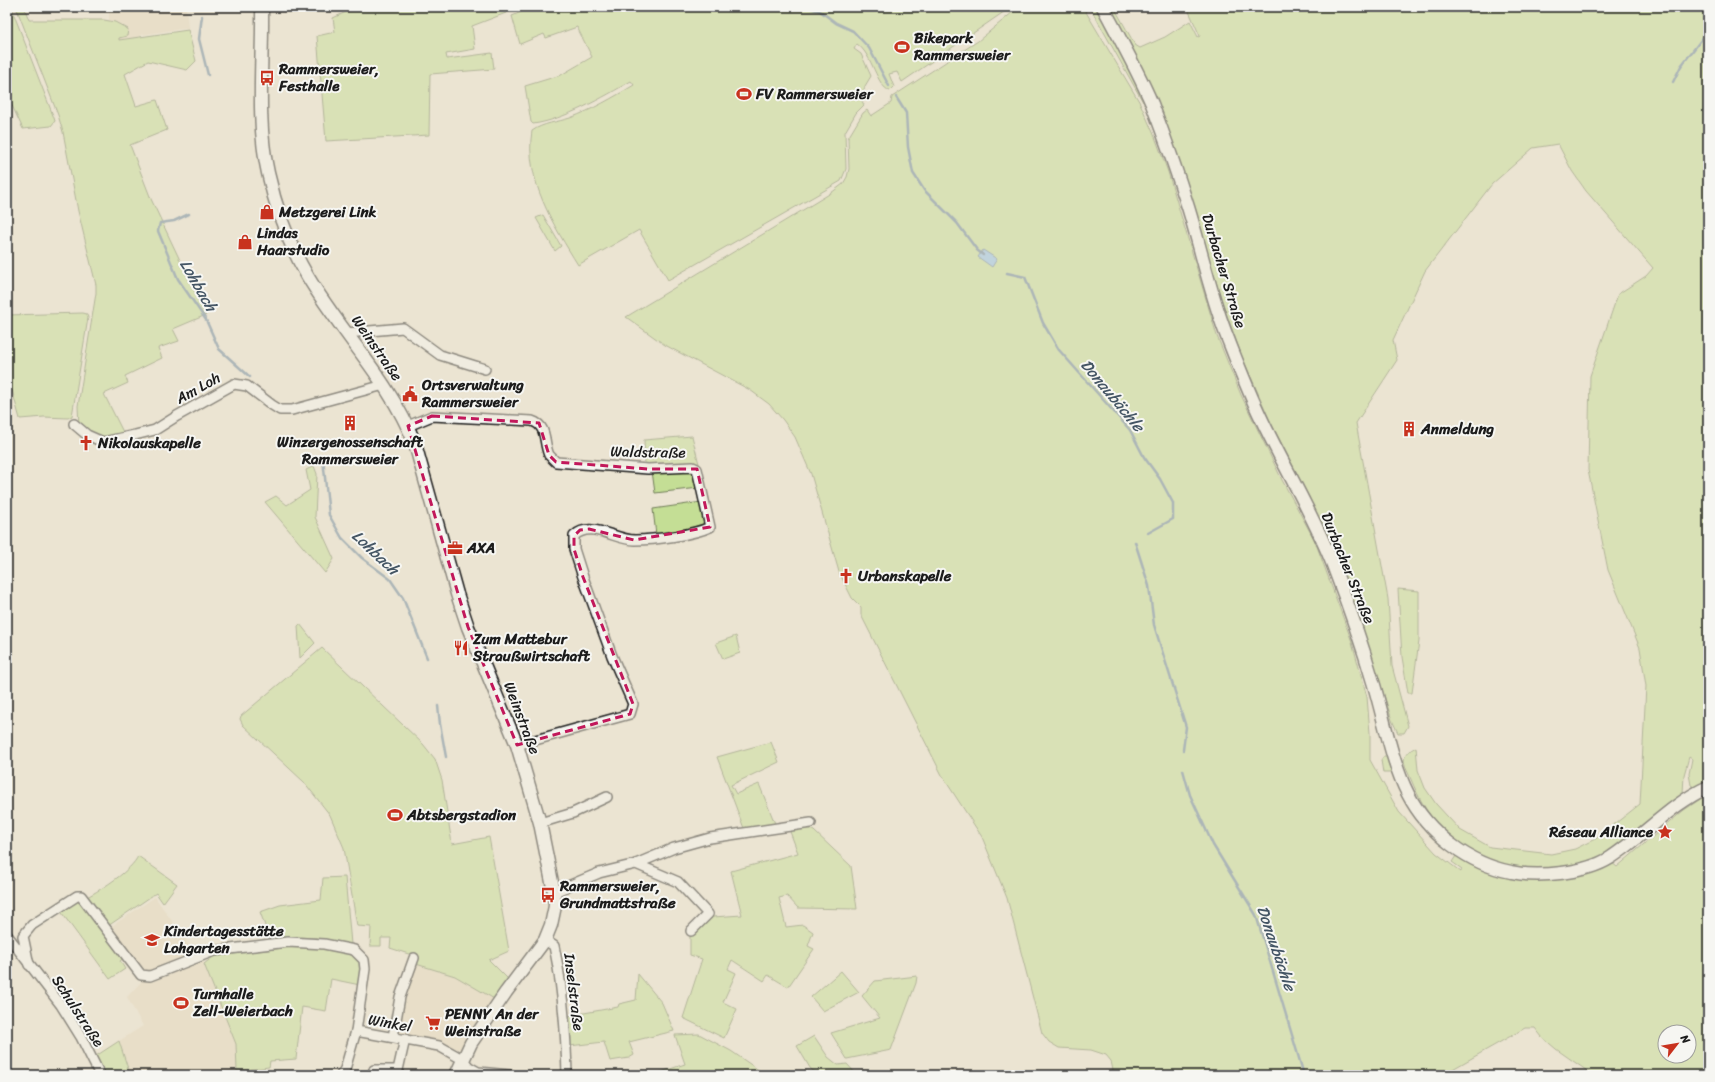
<svg xmlns="http://www.w3.org/2000/svg" width="1715" height="1082" font-family="Sriracha,sans-serif">
  <rect width="100%" height="100%" fill="#ebe4d2"/>
  <filter id="ink" filterUnits="userSpaceOnUse"><feTurbulence type="fractalNoise" baseFrequency=".025" numOctaves="2"/><feDisplacementMap in="SourceGraphic" scale="8" xChannelSelector="R" yChannelSelector="G"/><feConvolveMatrix kernelMatrix="1 2 1 2 8 2 1 2 1" color-interpolation-filters="sRGB"/></filter>
  <g filter="url(#ink)">
    <g fill="#e4d7bc">
      <polygon points="109,7 176,8 176,7 186,7 188,28 140,35 140,37 119,40 104,20 109,20"/>
      <polygon points="155,897 193,951 193,955 148,974 109,928"/>
      <polygon points="203,961 236,1044 237,1075 130,1075 119,1041 143,1026 127,997 142,981 152,982"/>
      <polygon points="416,964 455,976 496,1000 463,1051 441,1043 396,1034"/>
    </g>
    <g fill="#c4de95" stroke="#707d58" fill-rule="evenodd">
      <polygon points="7,7 11,7 54,118 55,121 51,126 23,129 8,97 7,97"/>
      <path d="M16,7H24L29,20H104L115,22L128,29L127,36L119,38V40L188,30L196,61L187,70L148,61L125,74L136,106L157,100L167,130L130,145L151,199L206,315L173,329L179,341L158,348L162,358L125,376L128,383L104,394L123,432C101,440 99,438 79,427L78,406L96,293V285L78,211L63,132L58,115Z"/>
      <polygon points="357,7 503,7 506,13 472,26 475,49 446,54 447,59 492,53 494,69 430,74 429,135 326,141 317,36 335,32 333,18"/>
      <path d="M533,7H1011L902,82L897,72L889,74L894,87L890,91C876,86 873,55 857,44L854,49L861,54L871,76L865,86L861,99L864,105L856,113L845,132L846,169L841,181L668,280L639,230L578,265C554,226 524,179 532,131C543,123 558,122 570,118C592,110 614,97 634,85L631,81C604,97 564,120 533,124L531,122L525,86L561,75L592,57L577,27L546,38L544,34L520,44L512,16Z"/>
      <path d="M1019,7H1083L1140,103L1155,137L1168,172L1217,336L1241,395L1282,480L1315,541L1352,642L1367,697L1370,733V760L1399,812L1436,853L1461,872L1462,869L1452,862L1456,856C1424,830 1409,810 1392,773H1383L1381,760L1383,757H1389L1425,825L1515,877L1611,862L1617,867L1684,810L1708,794V1075H1593L1556,1049L1542,1037L1535,1028H1525L1442,1075H1416L1403,1071L1398,1075H1114L1111,1061L1106,1055L1091,1050L1059,1048L1049,1042L1042,1033L1007,898L982,837L943,777L861,615V607L852,598L839,572L811,474L795,437L783,420L769,404L750,390L665,345L626,317L831,193L843,184L847,177L849,169L848,138L863,113L867,110L871,116L891,103L892,97L978,41ZM1665,1032H1689V1056H1665Z"/>
      <polygon points="1090,7 1098,7 1146,101 1143,102"/>
      <path d="M1108,7H1114L1135,45L1140,48L1165,37L1190,21L1198,37L1200,36L1187,7H1708V782L1694,787L1691,785L1689,774L1692,759L1689,757L1684,775L1683,793L1681,797C1652,819 1616,855 1581,864C1553,872 1519,872 1492,861C1476,855 1459,846 1447,835C1430,819 1419,799 1410,777C1408,772 1404,766 1404,760C1405,753 1411,750 1416,747L1418,770L1425,788L1436,804L1460,830L1490,847L1551,854L1575,849L1597,838L1640,804L1646,686L1640,648L1608,570L1588,470L1590,376L1618,294L1646,276L1653,268L1586,191L1572,171L1558,144L1533,148L1492,184L1425,271L1393,340L1397,360L1356,423L1388,599L1392,666L1408,726L1404,733H1398L1392,720L1364,633L1337,558L1309,497L1271,423L1241,354L1222,301L1185,184Z"/>
      <polygon points="543,215 561,246 555,251 536,218"/>
      <polygon points="83,313 87,314 88,318 72,416 68,418 44,417 20,419 12,390 7,389 7,315"/>
      <polygon points="692,436 699,464 645,466 644,440"/>
      <polygon points="314,466 317,474 315,517 334,559 325,573 265,502 276,496 287,505 310,490 306,470"/>
      <polygon points="652,471 693,473 699,488 655,493"/>
      <polygon points="702,502 706,521 704,526 656,535 653,509"/>
      <polygon points="1398,589 1419,591 1419,641 1412,693 1408,693 1402,657"/>
      <polygon points="300,624 315,643 300,658 298,626"/>
      <polygon points="736,636 740,653 723,659 716,643"/>
      <polygon points="322,648 423,744 435,759 442,780 452,844 489,837 509,951 489,960 509,980 496,1000 455,976 416,964 418,957 390,948 391,938 381,938 381,946 370,946 371,927 357,926 344,848 330,815 304,782 243,725 240,719 241,716"/>
      <polygon points="771,742 779,762 731,785 736,794 759,784 776,826 745,831 717,757"/>
      <polygon points="806,827 814,831 851,866 857,909 798,908 787,896 779,898 786,927 803,925 813,932 808,946 814,949 788,987 768,975 764,981 732,960 728,969 736,973 723,1002 737,1009 724,1038 683,1018 702,959 690,955 690,936 713,917 742,915 731,871 798,853 789,829"/>
      <path d="M138,856L177,884L163,903L156,893L108,926L87,897C102,889 132,870 138,856Z"/>
      <polygon points="345,877 351,944 316,938 296,937 271,942 260,912 280,905 321,900 323,878"/>
      <polygon points="79,900 125,957 120,961 125,969 110,979 59,909"/>
      <polygon points="301,946 321,947 356,953 362,968 360,985 331,979 326,1011 302,1007 296,1059 270,1061 269,1067 237,1071 236,1044 204,964 214,956"/>
      <polygon points="841,971 859,992 823,1011 811,997"/>
      <polygon points="638,974 662,1003 674,1031 629,1042 634,1055 629,1058 610,1061 604,1042 569,1046 567,1016 618,1007 619,1004 636,1000"/>
      <polygon points="917,976 916,983 891,1050 847,1059 831,1033 880,1018 862,996 875,981"/>
      <polygon points="699,1034 731,1051 760,1071 749,1075 652,1075 685,1064 675,1035"/>
      <polygon points="814,1036 828,1057 838,1065 847,1064 857,1075 818,1075 810,1068 797,1046"/>
      <polygon points="119,1041 130,1075 104,1075 96,1056"/>
    </g>
    <polygon fill="#8fc0eb" stroke="#617e98" points="983,250 997,259 992,267 978,257"/>
    <g fill="none" stroke-linecap="round" stroke-linejoin="round">
      <g stroke="#617e98" stroke-width="2.5">
        <polyline points="806,7 820,11 836,23 853,31 869,48 889,86"/>
        <polyline points="202,16 199,39 208,75"/>
        <polyline points="1673,82 1681,66 1708,31"/>
        <polyline points="896,97 906,113 908,147 913,173 924,190 957,223 977,250 983,255"/>
        <polyline points="189,214 174,221 160,223 158,231 178,279 206,320 219,349 250,377"/>
        <polyline points="1007,273 1025,277 1043,323 1059,350 1130,430 1144,457 1160,479 1173,503 1173,519 1148,533"/>
        <polyline points="323,459 329,515 342,538 362,558 390,579 403,598 427,658"/>
        <polyline points="1135,542 1149,586 1154,625 1186,727 1183,750"/>
        <polyline points="438,706 440,724 446,757"/>
        <polyline points="1183,770 1190,795 1213,845 1256,915 1304,1075"/>
      </g>
      <g stroke="#1c1c1c" stroke-width="12">
        <g id="minor">
          <polyline points="347,333 403,328 440,355 485,369"/>
          <polyline points="74,424 87,435 103,442 135,435 155,430 177,416 234,384 247,386 272,405 280,410 292,410 384,385"/>
          <path d="M408,426L432,416L532,421C548,426 543,442 549,455C551,457 554,460 556,462L648,469L693,467L697,469L710,527C693,535 654,540 635,540C615,540 591,520 574,536V549L583,577L612,656L633,704L630,714L517,745"/>
          <polyline points="540,823 573,813 607,797"/>
          <polyline points="636,864 674,848 710,838 811,823"/>
          <polyline points="554,892 599,873 636,864 678,882 708,914 691,931"/>
          <polyline points="7,935 61,1005 81,1037 100,1075"/>
          <path d="M545,940L554,946C563,988 566,1032 567,1075"/>
          <polyline points="29,965 23,936 32,925 77,896 81,896 141,975 150,976 214,951 288,942 324,944 354,950 364,960 365,969 356,1031"/>
          <polyline points="393,1037 400,997 414,958"/>
          <polyline points="341,1075 345,1069 356,1031 439,1046 462,1059 469,1067 478,1072 510,1075"/>
          <polyline points="372,1075 374,1070 398,1070 405,1039"/>
        </g>
      </g>
      <g stroke="#1c1c1c" stroke-width="15">
        <g id="tertiary">
          <path d="M262,7C263,61 256,120 268,173C276,209 289,245 308,277C342,334 391,382 415,444L457,594L468,627L517,745L540,823L554,892L555,906L551,925L545,940L506,992L471,1043L456,1075"/>
          <path d="M1103,7C1120,39 1138,71 1152,104C1165,138 1177,172 1188,207C1201,249 1210,293 1226,334C1237,362 1248,391 1261,418C1284,467 1313,514 1333,565C1348,604 1362,644 1374,685C1384,719 1392,763 1408,794C1428,833 1469,864 1511,872C1539,878 1586,873 1610,858C1644,836 1671,804 1708,787"/>
        </g>
      </g>
      <use href="#minor" stroke="#f6f6f2" stroke-width="9"/>
      <use href="#tertiary" stroke="#f6f6f2" stroke-width="12"/>
    </g>
  </g>
  <path d="M0 0H1715V1082H0ZM432,416L539,423L549,455L556,462L648,469H697L710,527L634,540L589,529L580,530L574,536V549L583,577L633,704L630,714L517,745L468,627L408,426Z" fill="#ebe4d2" fill-opacity=".55" fill-rule="evenodd"/>
  <path fill="none" stroke="#c2185b" stroke-width="3" stroke-dasharray="8 5" stroke-linejoin="round" d="M432,416L539,423L549,455L556,462L648,469H697L710,527L634,540L589,529L580,530L574,536V549L583,577L633,704L630,714L517,745L468,627L408,426Z"/>
  <defs>
    <g id="stadium-bare" transform="scale(1.2)"><path d="M0-5a6.5 5 0 1 0 0 10a6.5 5 0 1 0 0-10ZM-3.5-1.8h7v3.6h-7Z" fill="#c8321e" stroke="#f6f6f2" stroke-width="2.5" paint-order="stroke"/></g>
    <g id="bus-bare" transform="scale(1.2)"><path d="M-5-6H5V4H4V6H2V4H-2V6H-4V4H-5ZM-3.5-4V0h7V-4ZM-3.5 1.2v1.5H-2V1.2ZM2 1.2v1.5H3.5V1.2Z" fill="#c8321e" stroke="#f6f6f2" stroke-width="2.5" paint-order="stroke"/></g>
    <g id="shop-bare" transform="scale(1.2)"><path d="M-5-2.5h2.3a2.7 3.5 0 0 1 5.4 0H5L5.5 6h-11ZM-1.5-2.5h3a1.5 2.3 0 0 0-3 0Z" fill="#c8321e" stroke="#f6f6f2" stroke-width="2.5" paint-order="stroke"/></g>
    <g id="civic-bare" transform="scale(1.2)"><path d="M-.6-6.5H3V-4.5H.6V-3L4-1V1h2V6H-6V1h2V-1L-.6-3ZM-1.2 2.5V6h2.4V2.5Z" fill="#c8321e" stroke="#f6f6f2" stroke-width="2.5" paint-order="stroke"/></g>
    <g id="building-bare" transform="scale(1.2)"><path d="M-4-6H4V6H1V3H-1V6H-4ZM-2.5-4.3h1.7v1.8h-1.7ZM.8-4.3h1.7v1.8H.8ZM-2.5-1h1.7V.8h-1.7ZM.8-1h1.7V.8H.8Z" fill="#c8321e" stroke="#f6f6f2" stroke-width="2.5" paint-order="stroke"/></g>
    <g id="church-bare" transform="scale(1.2)"><path d="M-1.2-6h2.4v3.5h3.3v2.4h-3.3V6h-2.4V-.1h-3.3v-2.4h3.3Z" fill="#c8321e" stroke="#f6f6f2" stroke-width="2.5" paint-order="stroke"/></g>
    <g id="office-bare" transform="scale(1.2)"><path d="M-6-3h4V-5.5h4V-3h4V5H-6ZM-1-4.5V-3h2v-1.5ZM-6 0V1H6V0Z" fill="#c8321e" stroke="#f6f6f2" stroke-width="2.5" paint-order="stroke"/></g>
    <g id="restaurant-bare" transform="scale(1.2)"><path d="M-5-6h1v4h1v-4h1v4h1v-4h1v5L-1.5 .5V6h-2V.5L-5-1ZM5-6V6H3V1.5H1.5Q1.5-4 5-6Z" fill="#c8321e" stroke="#f6f6f2" stroke-width="2.5" paint-order="stroke"/></g>
    <g id="sight-bare" transform="scale(1.2)"><path d="M0-6L1.8-2.2L6-1.7L2.9 1.2L3.7 5.4L0 3.3L-3.7 5.4L-2.9 1.2L-6-1.7L-1.8-2.2Z" fill="#c8321e" stroke="#f6f6f2" stroke-width="2.5" paint-order="stroke"/></g>
    <g id="school-bare" transform="scale(1.2)"><path d="M0-5L7-2L0 1L-7-2ZM-4 1L0 2.5L4 1V4Q0 6-4 4Z" fill="#c8321e" stroke="#f6f6f2" stroke-width="2.5" paint-order="stroke"/></g>
    <g id="supermarket-bare" transform="scale(1.2)"><path d="M-6-5.5h2.5l.6 2H6L4.5 2H-2.5L-4.4-4H-6ZM-1.5 3.2a1.3 1.3 0 1 0 .1 0ZM3 3.2a1.3 1.3 0 1 0 .1 0Z" fill="#c8321e" stroke="#f6f6f2" stroke-width="2.5" paint-order="stroke"/></g>
  </defs>
  <g fill-rule="evenodd">
    <use href="#stadium-bare" x="902" y="47"/>
    <use href="#bus-bare" x="267" y="78"/>
    <use href="#stadium-bare" x="744" y="94"/>
    <use href="#shop-bare" x="267" y="212"/>
    <use href="#shop-bare" x="245" y="242"/>
    <use href="#civic-bare" x="410" y="394"/>
    <use href="#building-bare" x="350" y="423"/>
    <use href="#building-bare" x="1409" y="429"/>
    <use href="#church-bare" x="86" y="443"/>
    <use href="#office-bare" x="455" y="548"/>
    <use href="#church-bare" x="846" y="576"/>
    <use href="#restaurant-bare" x="461" y="648"/>
    <use href="#stadium-bare" x="395" y="815"/>
    <use href="#sight-bare" x="1665" y="832"/>
    <use href="#bus-bare" x="548" y="895"/>
    <use href="#school-bare" x="152" y="940"/>
    <use href="#stadium-bare" x="181" y="1003"/>
    <use href="#supermarket-bare" x="433" y="1023"/>
  </g>
  <g text-anchor="middle" stroke-width="4" stroke-linejoin="round" paint-order="stroke">
    <g font-size="15" font-weight="bold" fill="#1c1c1c" stroke="#f6f6f2" text-anchor="start">
      <text x="914" y="43">Bikepark<tspan x="914" dy="17">Rammersweier</tspan></text>
      <text x="279" y="74">Rammersweier,<tspan x="279" dy="17">Festhalle</tspan></text>
      <text x="756" y="99">FV Rammersweier</text>
      <text x="279" y="217">Metzgerei Link</text>
      <text x="257" y="238">Lindas<tspan x="257" dy="17">Haarstudio</tspan></text>
      <text x="422" y="390">Ortsverwaltung<tspan x="422" dy="17">Rammersweier</tspan></text>
      <text x="1421" y="434">Anmeldung</text>
      <text x="350" y="447" text-anchor="middle">Winzergenossenschaft<tspan x="350" dy="17">Rammersweier</tspan></text>
      <text x="98" y="448">Nikolauskapelle</text>
      <text x="467" y="553">AXA</text>
      <text x="858" y="581">Urbanskapelle</text>
      <text x="473" y="644">Zum Mattebur<tspan x="473" dy="17">Straußwirtschaft</tspan></text>
      <text x="407" y="820">Abtsbergstadion</text>
      <text x="1653" y="837" text-anchor="end">Réseau Alliance</text>
      <text x="560" y="891">Rammersweier,<tspan x="560" dy="17">Grundmattstraße</tspan></text>
      <text x="164" y="936">Kindertagesstätte<tspan x="164" dy="17">Lohgarten</tspan></text>
      <text x="193" y="999">Turnhalle<tspan x="193" dy="17">Zell-Weierbach</tspan></text>
      <text x="445" y="1019">PENNY An der<tspan x="445" dy="17">Weinstraße</tspan></text>
    </g>
    <g font-size="15" fill="#1c1c1c" stroke="#f6f6f2">
      <text transform="translate(1224 271) rotate(73)" y="5">Durbacher Straße</text>
      <text transform="translate(377 348) rotate(55)" y="5">Weinstraße</text>
      <text transform="translate(198 388) rotate(-29)" y="5">Am Loh</text>
      <text transform="translate(648 452) rotate(1)" y="5">Waldstraße</text>
      <text transform="translate(1348 568) rotate(68)" y="5">Durbacher Straße</text>
      <text transform="translate(522 718) rotate(69)" y="5">Weinstraße</text>
      <text transform="translate(574 992) rotate(83)" y="5">Inselstraße</text>
      <text transform="translate(78 1011) rotate(57)" y="5">Schulstraße</text>
      <text transform="translate(390 1023) rotate(10)" y="5">Winkel</text>
    </g>
    <g font-size="16" font-style="italic" fill="#445564" stroke="#f6f6f2">
      <text transform="translate(199 285) rotate(60)" y="6">Lohbach</text>
      <text transform="translate(1113 395) rotate(50)" y="6">Donaubächle</text>
      <text transform="translate(376 552) rotate(43)" y="6">Lohbach</text>
      <text transform="translate(1277 948) rotate(71)" y="6">Donaubächle</text>
    </g>
  </g>
  <rect width="1715" height="1082" fill="none" stroke="#f6f6f2" stroke-width="24"/>
  <rect x="12" y="12" width="1691" height="1058" fill="none" stroke="#1c1c1c" stroke-width="1.5" filter="url(#ink)"/>
  <g transform="translate(1677 1044) rotate(59)"><circle r="19" fill="#f6f6f2" stroke="#9f9f9c"/>
  <path d="M0-3L7 15L0 10L-7 15Z" fill="#c8321e"/>
  <text y="-6" font-size="11" font-weight="bold" text-anchor="middle" fill="#1c1c1c">N</text>
  </g>
</svg>
